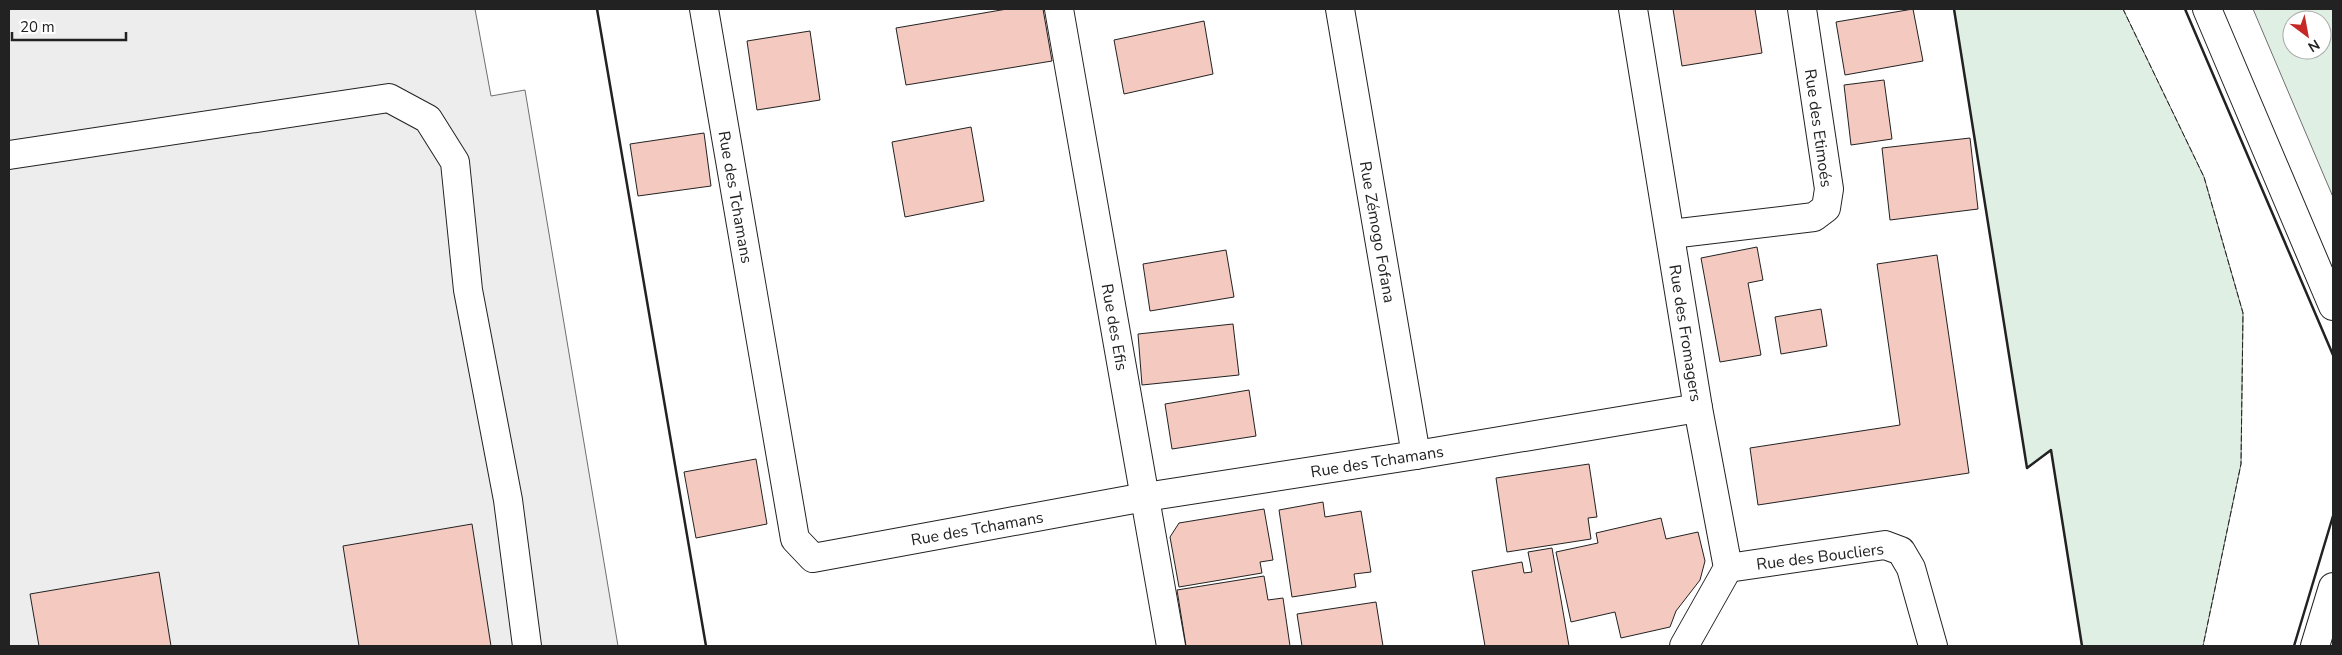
<svg xmlns="http://www.w3.org/2000/svg" width="2342" height="655" font-family="'Nunito Sans',sans-serif">
  <rect width="100%" height="100%" fill="#fff"/>
  <g fill="#e0efe3" stroke="#6f6f6f" fill-rule="evenodd">
    <polygon points="1954,9 2123,9 2204,177 2243,313 2241,464 2203,646 2082,646 2051,451 2027,468"/>
    <path d="M2253,9H2333V197ZM2292,20H2322V50H2292Z"/>
  </g>
  <polygon fill="#ededed" stroke="#6f6f6f" points="9,9 475,9 491,96 525,90 618,646 9,646"/>
  <g fill="#f3c9c0" stroke="#222">
    <polygon points="1007,9 1043,9 1052,61 906,85 896,28"/>
    <polygon points="1673,9 1755,9 1762,53 1682,66"/>
    <polygon points="1913,9 1923,61 1845,75 1836,22"/>
    <polygon points="1204,21 1213,74 1124,94 1114,40"/>
    <polygon points="810,31 820,100 757,110 747,41"/>
    <polygon points="1884,80 1892,139 1851,145 1844,85"/>
    <polygon points="971,127 984,201 905,217 892,142"/>
    <polygon points="704,133 711,186 638,196 630,144"/>
    <polygon points="1970,138 1978,209 1890,220 1882,148"/>
    <polygon points="1757,247 1763,280 1748,283 1761,355 1720,362 1701,258"/>
    <polygon points="1226,250 1234,297 1150,311 1143,264"/>
    <polygon points="1937,255 1969,473 1758,505 1750,448 1900,425 1877,264"/>
    <polygon points="1821,309 1827,346 1781,354 1775,317"/>
    <polygon points="1233,324 1239,375 1142,385 1138,334"/>
    <polygon points="1249,390 1256,436 1172,449 1165,404"/>
    <polygon points="756,459 767,524 696,538 684,472"/>
    <polygon points="1589,464 1597,517 1588,518 1591,539 1507,552 1496,478"/>
    <polygon points="1323,502 1325,517 1361,511 1371,572 1354,574 1356,587 1292,597 1279,510"/>
    <polygon points="1264,509 1273,560 1260,562 1262,573 1179,587 1170,537 1179,523"/>
    <polygon points="1661,518 1666,539 1698,532 1705,561 1700,580 1676,611 1670,627 1621,638 1615,612 1571,622 1556,552 1598,543 1596,533"/>
    <polygon points="472,524 491,646 359,646 343,546"/>
    <polygon points="1552,548 1569,646 1485,646 1472,571 1522,562 1524,573 1532,572 1528,552"/>
    <polygon points="159,572 171,646 39,646 30,594"/>
    <polygon points="1264,576 1268,600 1283,598 1290,646 1186,646 1177,590"/>
    <polygon points="1376,602 1383,646 1302,646 1297,614"/>
  </g>
  <g fill="none" stroke-linecap="round" stroke-linejoin="round">
    <g stroke="#222" stroke-width="30">
      <g id="minor">
        <polyline points="704,9 795,539 813,558 1145,497 1416,455 1698,408"/>
        <polyline points="1059,9 1171,646"/>
        <polyline points="1340,9 1416,455"/>
        <polyline points="1633,9 1698,408 1728,568 1684,646"/>
        <polyline points="2207,9 2333,306"/>
        <polyline points="9,155 389,98 428,119 455,162 468,290 508,500 527,646"/>
        <polyline points="1671,234 1814,217 1826,208 1829,189 1802,9"/>
        <polyline points="1728,568 1885,545 1901,551 1911,568 1933,646"/>
        <polyline points="2315,646 2333,587"/>
      </g>
    </g>
    <use href="#minor" stroke="#fff" stroke-width="28"/>
    <polyline stroke="#222" stroke-width="1" stroke-dasharray="6 2.5" stroke-linecap="butt" points="2123,9 2204,177 2243,313 2241,464 2203,646"/>
    <g stroke="#222" stroke-width="2.5">
      <polyline points="597,9 706,646"/>
      <polyline points="1954,9 2027,468 2051,450 2082,646"/>
      <polyline points="2185,9 2333,355"/>
      <polyline points="2294,646 2333,516"/>
    </g>
  </g>
  <g text-anchor="middle" stroke-width="4" stroke-linejoin="round" paint-order="stroke">
    <g font-size="16" fill="#222" stroke="#fff">
      <text transform="translate(1819 128) rotate(82)" y="6">Rue des Etimoés</text>
      <text transform="translate(736 197) rotate(80)" y="6">Rue des Tchamans</text>
      <text transform="translate(1378 232) rotate(80)" y="6">Rue Zémogo Fofana</text>
      <text transform="translate(1115 327) rotate(80)" y="6">Rue des Efis</text>
      <text transform="translate(1686 333) rotate(81)" y="6">Rue des Fromagers</text>
      <text transform="translate(1377 461) rotate(-9)" y="6">Rue des Tchamans</text>
      <text transform="translate(977 528) rotate(-10)" y="6">Rue des Tchamans</text>
      <text transform="translate(1820 556) rotate(-7)" y="6">Rue des Boucliers</text>
    </g>
  </g>
  <rect width="2342" height="655" fill="none" stroke="#222222" stroke-width="20"/>
  <g transform="translate(2307 35) rotate(148)"><circle r="24" fill="#ffffff" stroke="#a7a7a7"/>
  <path d="M0-4L9 19L0 12L-9 19Z" fill="#c62828"/>
  <text y="-8" font-size="14" font-weight="bold" text-anchor="middle" fill="#222222">N</text>
  </g>
  <path d="M12 32v8h114v-8" fill="none" stroke="#222222" stroke-width="2.5"/>
  <text x="20" y="32" font-size="15" fill="#222222" stroke="#ffffff" stroke-width="4" paint-order="stroke">20 m</text>
</svg>
